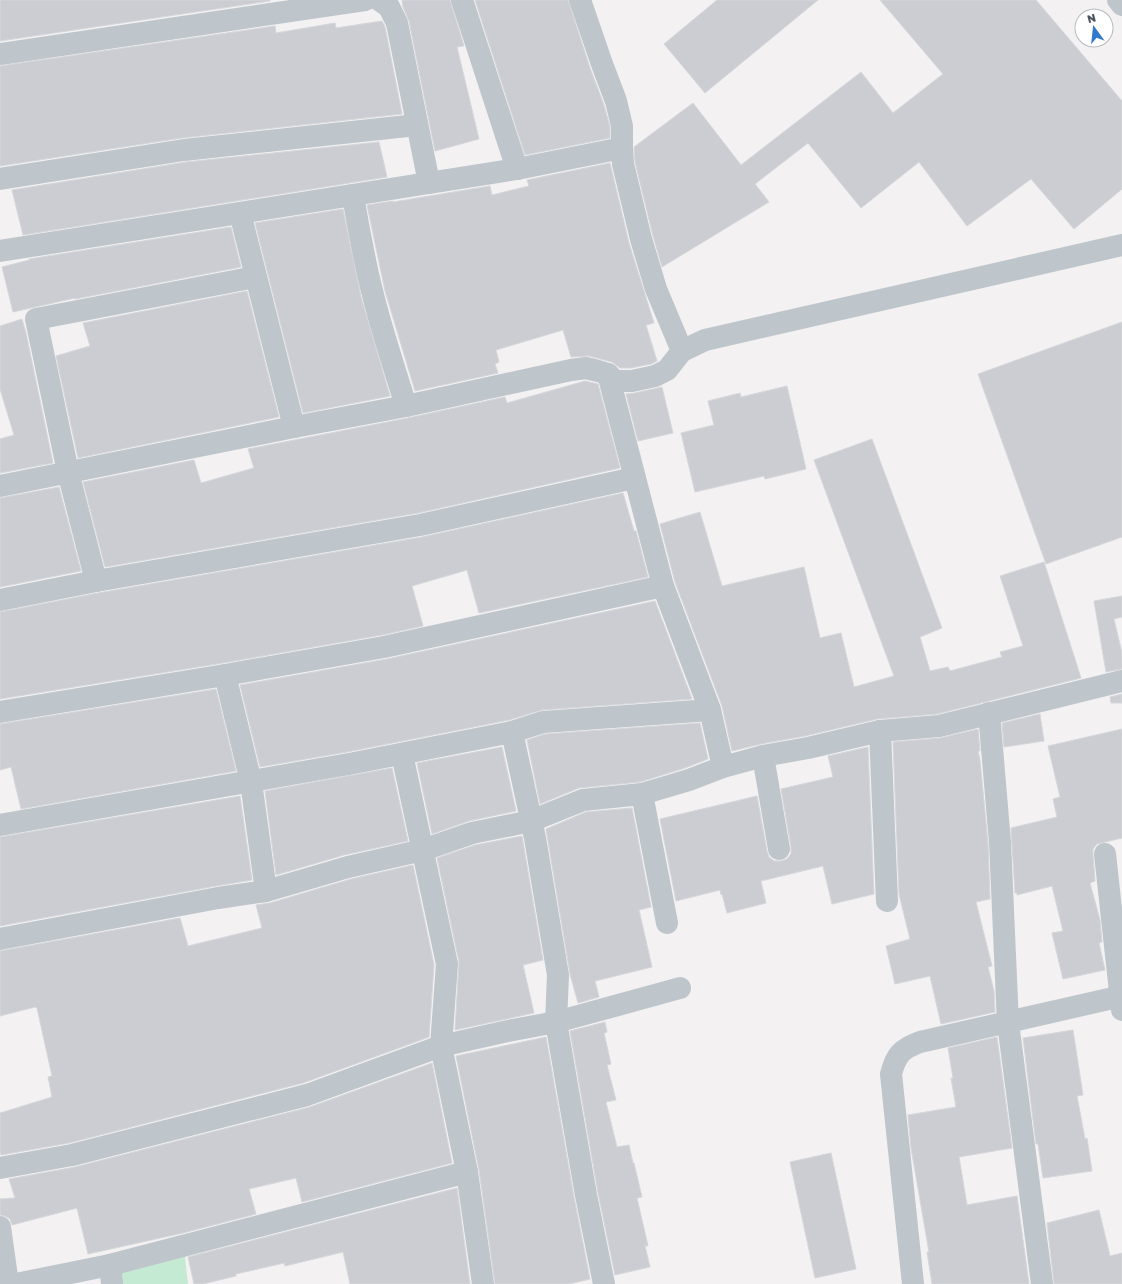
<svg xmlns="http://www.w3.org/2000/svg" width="1122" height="1284" font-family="'Golos Text',sans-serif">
  <rect width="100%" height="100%" fill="#f3f1f1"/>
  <polygon fill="#c5ead3" points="184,1248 188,1284 115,1284 112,1271"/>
  <g fill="#cbcdd2" stroke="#d5d7db">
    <polygon points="0,0 270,0 270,1 0,41"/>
    <polygon points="402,0 450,0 464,46 457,47 479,139 435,151 409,21 403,7"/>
    <polygon points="475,0 568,0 590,68 604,105 610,127 610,138 525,155"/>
    <polygon points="717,0 818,0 705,93 664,44"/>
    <polygon points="880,0 1036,0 1122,101 1122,189 1074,229 1031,179 967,226 919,162 861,208 808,143 755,184 769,202 662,267 653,236 635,162 634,147 693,103 741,165 861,72 893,113 943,74"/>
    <polygon points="382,21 385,27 402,114 182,138 0,166 0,66 275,26 276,33 335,23 336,28"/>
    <polygon points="379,142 387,177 23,235 12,190 186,162"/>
    <polygon points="610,163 629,243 654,323 646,325 657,361 651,364 631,368 620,368 612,362 589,356 571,357 563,330 496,350 499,362 495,364 498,373 415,391 385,291 367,205 393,201 393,202 490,186 492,195 529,186 527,180"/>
    <polygon points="343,209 361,297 390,396 303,413 255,223"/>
    <polygon points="231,227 241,267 75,299 75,298 13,312 2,267 29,260 29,259"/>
    <polygon points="247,291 279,417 78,458 56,356 90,346 83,323"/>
    <polygon points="22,319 26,333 53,463 0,473 0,439 14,435 0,389 0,326"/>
    <polygon points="1122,322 1122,537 1046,564 978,374"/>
    <polygon points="585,381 598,384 620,468 418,513 105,567 83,482 194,460 201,483 254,468 248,449 408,418 505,397 507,403"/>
    <polygon points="787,386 806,469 765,479 764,476 695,492 681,433 714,425 708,401 740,393 741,397"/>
    <polygon points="662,387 673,433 638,441 626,394 635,393"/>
    <polygon points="872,439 942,628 920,637 930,671 948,667 950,671 1002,657 1000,652 1023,646 1000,576 1044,562 1081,678 937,714 877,719 805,736 761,744 732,751 722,706 675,582 660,524 700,512 722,586 804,567 820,638 841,633 854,687 894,676 814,460"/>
    <polygon points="59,487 81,571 0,587 0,498"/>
    <polygon points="623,493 634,531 636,531 648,577 479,613 467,570 412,586 423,626 382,635 223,663 0,699 0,612 98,593 422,537"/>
    <polygon points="1122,596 1122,617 1114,619 1122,653 1122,669 1106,672 1094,601"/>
    <polygon points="655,601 692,699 542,710 509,720 347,752 260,767 240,685 387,659"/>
    <polygon points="216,689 236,771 21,809 11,767 0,770 0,724"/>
    <polygon points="1122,694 1122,703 1111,703 1110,697"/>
    <polygon points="1040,714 1044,741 1004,747 1002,723"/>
    <polygon points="700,723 708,759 685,768 640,782 579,788 540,804 527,740 545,734"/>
    <polygon points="978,729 980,751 978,751 980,760 988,843 990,899 976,902 992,966 988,967 994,991 995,1012 941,1024 930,976 895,984 886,946 910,939 899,894 893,742 940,738"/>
    <polygon points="1122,729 1122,838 1097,844 1093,849 1093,855 1095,881 1090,883 1100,920 1102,942 1099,943 1105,970 1063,979 1052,933 1063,931 1052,886 1017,895 1017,893 1015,893 1011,828 1057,817 1053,799 1060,797 1048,746"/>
    <polygon points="502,747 516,811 469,821 432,834 417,763"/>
    <polygon points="868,747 874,894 832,904 823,866 761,881 766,903 727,913 722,894 721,895 720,890 676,901 660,819 757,796 767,851 769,857 774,861 781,861 787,859 791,854 791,847 781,789 833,777 828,756"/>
    <polygon points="392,768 408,841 344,855 276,875 265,791"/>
    <polygon points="240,796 252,880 216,886 0,926 0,837"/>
    <polygon points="632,808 651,907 639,910 652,967 595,981 599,997 578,1003 570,974 546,829 586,812"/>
    <polygon points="522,836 543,960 523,965 534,1013 455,1030 459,962 437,858 475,845"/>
    <polygon points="413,865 434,965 429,1037 303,1083 69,1143 1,1155 0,1151 0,1113 52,1097 48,1077 52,1076 37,1008 35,1007 0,1016 0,951 180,918 188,946 262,928 256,905 270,903 351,879"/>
    <polygon points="605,1022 607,1032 604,1033 611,1064 607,1065 616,1100 606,1102 617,1147 629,1145 633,1163 634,1163 642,1197 637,1198 648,1246 645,1246 650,1267 615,1275 598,1193 570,1031"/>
    <polygon points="1073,1030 1083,1095 1077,1096 1085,1139 1087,1138 1092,1171 1043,1178 1038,1144 1036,1144 1023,1038"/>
    <polygon points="546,1037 574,1197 590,1279 569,1284 495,1284 479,1170 456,1056"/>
    <polygon points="997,1037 1012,1148 959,1157 967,1205 1017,1196 1029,1284 932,1284 927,1252 929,1252 911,1148 908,1115 956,1107 951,1078 953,1078 948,1048"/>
    <polygon points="432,1063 452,1163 302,1202 296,1178 249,1189 256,1214 183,1233 88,1254 77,1208 12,1225 10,1219 5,1216 0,1215 0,1199 15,1198 9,1179 75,1167 310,1107"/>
    <polygon points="831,1153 856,1269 815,1278 790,1162"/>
    <polygon points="457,1188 470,1284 350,1284 343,1252 285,1266 284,1263 236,1274 236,1276 203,1284 194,1284 188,1257"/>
    <polygon points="1099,1210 1110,1256 1122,1253 1122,1284 1054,1284 1047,1223"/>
  </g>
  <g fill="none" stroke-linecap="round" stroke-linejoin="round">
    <g stroke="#bec5cb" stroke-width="22">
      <polyline points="379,0 389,7 397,23 429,183"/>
      <polyline points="462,0 517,169"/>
      <polyline points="580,0 602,64 616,101 622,126 622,148 623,164 641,239 656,289 682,351"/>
      <polyline points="1118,0 1122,5"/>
      <polyline points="0,54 365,0"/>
      <polyline points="0,179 184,150 417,125"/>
      <path d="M353,195C356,215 360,235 364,255C374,307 391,357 406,406"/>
      <polyline points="240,213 294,427"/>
      <polyline points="0,251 517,169 622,148"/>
      <polyline points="608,374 663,586"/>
      <polyline points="0,486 294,427 406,406 571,370 586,368 598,371 608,374 615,381 632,381 655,376 667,370 682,351 705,340 1122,245"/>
      <polyline points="96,581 68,472 36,319 255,277"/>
      <polyline points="0,600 96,581 420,525 634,478"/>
      <polyline points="225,675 384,647 663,586 710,710"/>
      <polyline points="0,712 225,675 251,782 266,891 218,898 0,939"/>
      <polyline points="989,713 1000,842 1008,1023 1042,1284"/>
      <polyline points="880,731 887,901"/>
      <polyline points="512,732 535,838 558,975 556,1022 586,1195 604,1284"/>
      <polyline points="402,754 447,964 441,1046 467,1172 483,1284"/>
      <polyline points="763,756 779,849"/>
      <polyline points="642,794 667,923"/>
      <polyline points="0,825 349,764 512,732 543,722 710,710 723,767 763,756 808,748 880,731 939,726 1122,681"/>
      <polyline points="1105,854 1122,1010"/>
      <polyline points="266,891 348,867 423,850 472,833 531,821 583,800 642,794 689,780 723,767"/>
      <polyline points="0,1168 72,1155 307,1095 441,1046 508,1031 556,1022 680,988"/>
      <polyline points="0,1227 8,1284"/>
      <polyline points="16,1284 110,1265"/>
      <polyline points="112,1284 110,1265 467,1172"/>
      <path d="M913,1284L891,1074C896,1055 901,1049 920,1042L1122,996"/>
    </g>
  </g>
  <g transform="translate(1094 28) rotate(345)"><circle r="19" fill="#ffffff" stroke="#b7bbbe"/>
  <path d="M0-3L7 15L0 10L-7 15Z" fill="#3179cd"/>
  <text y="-6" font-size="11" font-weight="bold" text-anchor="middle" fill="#4b545c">N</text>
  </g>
</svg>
